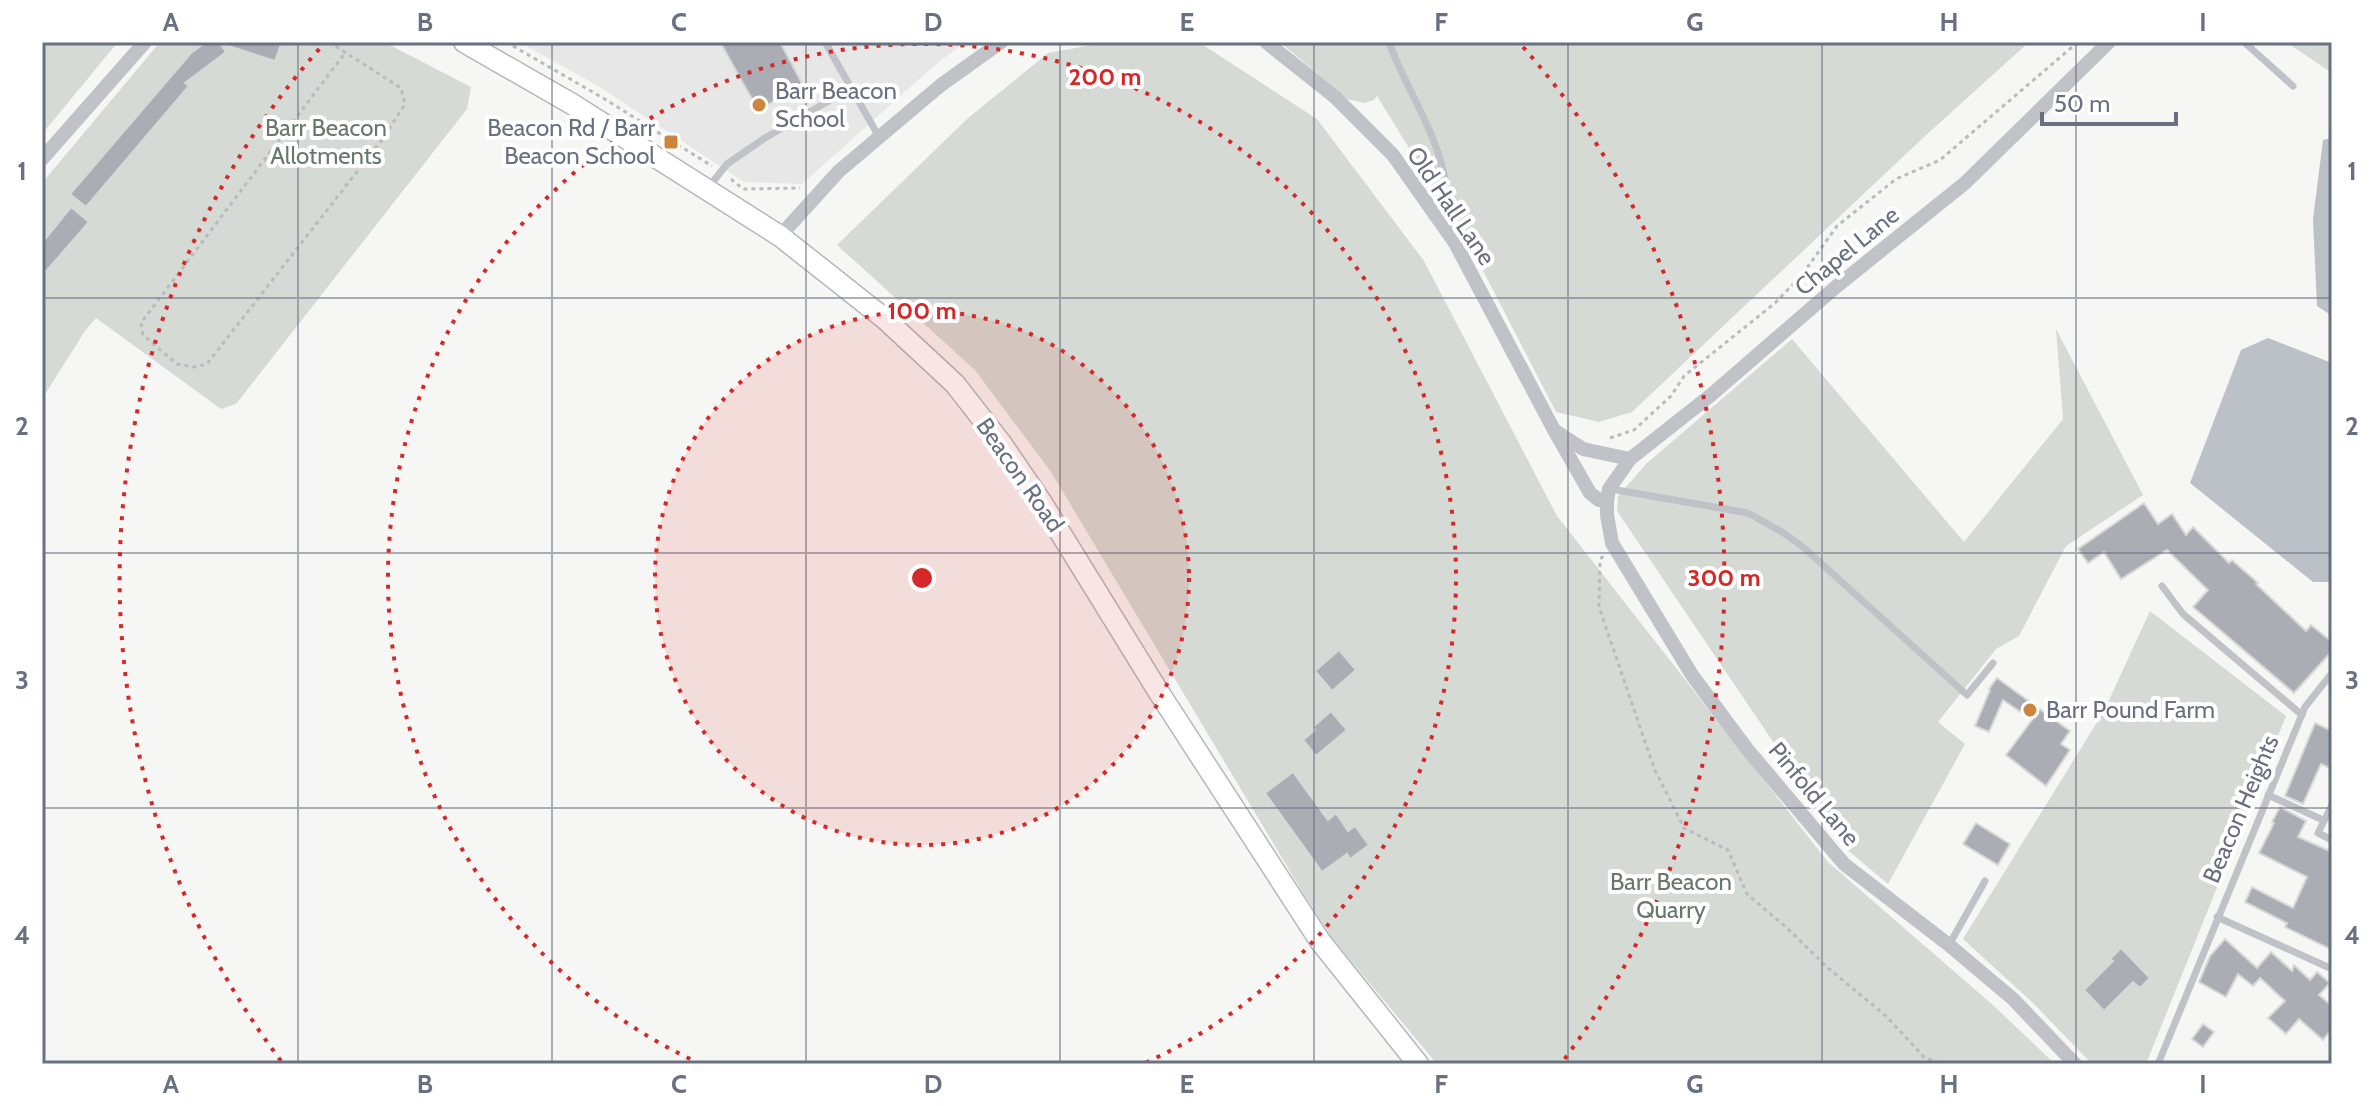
<svg xmlns="http://www.w3.org/2000/svg" width="2374" height="1106" font-family="Cabin,sans-serif">
  <rect width="100%" height="100%" fill="#f6f6f4"/>
  <polygon fill="#e7e7e7" points="519,42 965,42 934,66 802,184 744,182 598,86"/>
  <g fill="#d5dbd4">
    <polygon points="42,42 118,42 42,134"/>
    <polygon points="160,42 384,42 471,87 467,109 236,404 221,409 96,318 85,331 42,399 42,183"/>
    <polygon points="1108,42 1200,43 1317,119 1424,261 1557,516 1828,862 1994,1006 2055,1064 1437,1064 1331,937 1303,893 1051,472 975,370 837,245 967,119 1048,53"/>
    <polygon points="1280,42 2029,42 1924,137 1632,412 1599,422 1556,412 1476,257 1377,96 1374,100 1365,103 1347,99"/>
    <polygon points="2286,42 2332,42 2332,73"/>
    <polygon points="2056,329 2143,495 2066,546 2019,636 1996,649 1938,722 1965,744 1888,884 1845,848 1617,511 1618,496 1646,464 1792,339 1964,542 2063,419"/>
    <polygon points="2150,611 2286,716 2146,1064 2092,1064 2032,1002 1963,939 2104,711"/>
  </g>
  <g fill="#bcc1c7">
    <polygon points="2332,138 2332,316 2317,306 2313,219 2323,140"/>
    <polygon points="2268,338 2332,363 2332,582 2313,582 2190,483 2241,350"/>
  </g>
  <g fill="#abadb5" stroke="#d8d8d6" stroke-width="2">
    <polygon points="206,42 219,42 226,52 185,83 189,86 86,207 70,194 191,53"/>
    <polygon points="225,42 282,42 275,61 225,45"/>
    <polygon points="720,42 780,42 803,85 758,110"/>
    <polygon points="71,207 89,222 42,276 42,243"/>
    <polygon points="2144,503 2158,524 2172,514 2186,535 2193,527 2229,563 2232,560 2258,583 2256,584 2306,631 2311,625 2332,642 2332,651 2294,693 2193,607 2208,590 2167,550 2121,579 2104,552 2088,563 2078,549"/>
    <polygon points="1339,650 1356,670 1332,691 1315,671"/>
    <polygon points="1997,678 2070,731 2061,744 2070,750 2046,786 2006,755 2032,720 2003,700 1989,732 1975,726 1990,690 1989,689"/>
    <polygon points="1331,711 1347,730 1316,756 1303,740 1315,730 1313,727"/>
    <polygon points="2315,723 2332,731 2332,769 2321,764 2303,804 2285,796"/>
    <polygon points="1293,772 1328,820 1336,813 1348,831 1355,826 1369,845 1350,859 1347,854 1322,872 1265,793"/>
    <polygon points="2280,807 2306,821 2298,837 2332,852 2332,950 2285,927 2287,923 2245,902 2252,887 2293,908 2307,877 2259,853 2274,823 2272,822"/>
    <polygon points="1976,823 2010,844 1998,865 1963,844"/>
    <polygon points="2225,939 2257,968 2271,952 2292,971 2294,965 2310,980 2317,972 2330,983 2319,995 2332,1006 2332,1029 2323,1040 2299,1019 2286,1034 2268,1018 2285,1001 2260,978 2253,986 2238,974 2226,997 2199,982 2210,956"/>
    <polygon points="2121,948 2150,978 2140,988 2133,982 2104,1011 2084,990 2113,961 2110,959"/>
    <polygon points="2203,1024 2214,1032 2203,1047 2192,1039"/>
  </g>
  <g fill="none" stroke-linecap="round" stroke-linejoin="round">
    <g stroke="#b5b7bd" stroke-width="23">
      <polyline id="secondary" points="464,42 572,104 780,236 885,319 955,384 1001,443 1042,503 1158,691 1320,941 1418,1064"/>
    </g>
    <g stroke="#babbbe" stroke-width="3" stroke-dasharray="4 4" stroke-linecap="butt">
      <polyline points="329,42 401,88 405,104 384,137 207,364 194,367 177,364 143,335 141,323 345,53"/>
      <polyline points="506,42 603,98 712,166"/>
      <polyline points="731,179 743,189 800,188"/>
      <polyline points="1610,438 1634,430 1671,396 1684,376 1775,303 1801,276 1837,226 1896,179 1940,160 2078,42"/>
      <polyline points="1603,556 1600,560 1599,607 1654,768 1684,828 1728,850 1747,894 1787,928 1828,968 1886,1016 1924,1057 1941,1064"/>
    </g>
    <g stroke="#c0c2c7" stroke-width="7">
      <polyline points="825,42 879,137"/>
      <path d="M1389,42C1401,76 1420,106 1433,139C1446,171 1450,203 1454,236"/>
      <polyline points="2244,42 2293,86"/>
      <polyline points="708,188 727,164 765,138 851,88"/>
      <polyline points="1611,489 1748,513 1782,532 1803,547 1967,695 1993,663"/>
      <polyline points="2162,586 2183,614 2302,715"/>
      <polyline points="2268,795 2323,820"/>
      <polyline points="2332,805 2318,833 2332,840"/>
      <polyline points="2217,917 2332,969"/>
      <polyline points="1949,945 1985,881"/>
      <polyline points="2158,1064 2305,707 2332,673"/>
    </g>
    <g stroke="#c0c2c7" stroke-width="14">
      <polyline points="1266,42 1335,97 1393,155 1455,243 1554,430 1590,493 1599,500 1607,501"/>
      <polyline points="42,159 145,42"/>
      <polyline points="780,236 839,171 941,85 1001,42"/>
      <polyline points="1557,432 1583,449 1630,459"/>
      <polyline points="2075,1064 2013,999 1949,945 1844,864 1747,749 1692,675 1612,543 1607,515 1607,501 1609,489 1630,459 1711,395 1837,286 1965,183 2109,42"/>
    </g>
    <use href="#secondary" stroke="#fff" stroke-width="20"/>
  </g>
  <path fill="none" stroke="#697081" stroke-width="2" stroke-opacity="0.55" d="M298,42V1064M552,42V1064M806,42V1064M1060,42V1064M1314,42V1064M1568,42V1064M1822,42V1064M2076,42V1064M42,298H2332M42,553H2332M42,808H2332"/>
  <circle cx="922" cy="578" r="267" fill="#d62828" fill-opacity=".12"/>
  <g fill="none" stroke="#d62828" stroke-width="4" stroke-dasharray="4 8">
    <circle cx="922" cy="578" r="267"/>
    <path d="M701 1064A534 534 0 1 1 1143 1064"/>
    <path d="M281 1061A802 802 0 0 1 321 47M1523 47A802 802 0 0 1 1563 1061"/>
  </g>
  <g fill="#cd843d" stroke="#fff" stroke-width="3">
    <circle cx="759" cy="105" r="8"/>
    <rect x="663" y="134" width="16" height="16" rx="4"/>
    <circle cx="2030" cy="710" r="8"/>
  </g>
  <g text-anchor="middle" stroke-width="8" stroke-linejoin="round" paint-order="stroke">
    <g font-size="24" fill="#697081" stroke="#fff" text-anchor="start">
      <text x="775" y="99">Barr Beacon<tspan x="775" dy="28">School</tspan></text>
      <text x="655" y="136" text-anchor="end">Beacon Rd / Barr<tspan x="655" dy="28">Beacon School</tspan></text>
      <text x="2046" y="718">Barr Pound Farm</text>
    </g>
    <g font-size="24" fill="#677968" stroke="#fff">
      <text x="326" y="136">Barr Beacon<tspan x="326" dy="28">Allotments</tspan></text>
      <text x="1671" y="890">Barr Beacon<tspan x="1671" dy="28">Quarry</tspan></text>
    </g>
    <g font-size="24" fill="#697081" stroke="#fff">
      <text transform="translate(1451 206) rotate(56)" y="8">Old Hall Lane</text>
      <text transform="translate(1847 251) rotate(-39)" y="8">Chapel Lane</text>
      <text transform="translate(1020 475) rotate(55)" y="8">Beacon Road</text>
      <text transform="translate(1814 794) rotate(50)" y="8">Pinfold Lane</text>
      <text transform="translate(2241 809) rotate(-67)" y="8">Beacon Heights</text>
    </g>
  </g>
  <circle cx="922" cy="578" r="12" fill="#d62828" stroke="#fff" stroke-width="4"/>
  <g font-size="24" text-anchor="middle" font-weight="bold" fill="#d62828" stroke="#fff" stroke-width="8" stroke-linejoin="round" paint-order="stroke">
    <text x="1105" y="85">200 m</text>
    <text x="922" y="319">100 m</text>
    <text x="1724" y="586">300 m</text>
  </g>
  <rect width="2374" height="1106" fill="none" stroke="#ffffff" stroke-width="88"/>
  <path d="M2042 112v12h134v-12" fill="none" stroke="#697081" stroke-width="4"/>
  <text x="2054" y="112" font-size="24" fill="#697081" stroke="#ffffff" stroke-width="6" paint-order="stroke">50 m</text>
  <rect x="44" y="44" width="2286" height="1018" fill="none" stroke="#697081" stroke-width="3"/>
  <g font-size="26" text-anchor="middle" font-weight="bold" fill="#697081">
    <text x="171" y="31">A</text>
    <text x="425" y="31">B</text>
    <text x="679" y="31">C</text>
    <text x="933" y="31">D</text>
    <text x="1187" y="31">E</text>
    <text x="1441" y="31">F</text>
    <text x="1695" y="31">G</text>
    <text x="1949" y="31">H</text>
    <text x="2203" y="31">I</text>
    <text x="22" y="180">1</text>
    <text x="2352" y="180">1</text>
    <text x="22" y="435">2</text>
    <text x="2352" y="435">2</text>
    <text x="22" y="689">3</text>
    <text x="2352" y="689">3</text>
    <text x="22" y="944">4</text>
    <text x="2352" y="944">4</text>
    <text x="171" y="1093">A</text>
    <text x="425" y="1093">B</text>
    <text x="679" y="1093">C</text>
    <text x="933" y="1093">D</text>
    <text x="1187" y="1093">E</text>
    <text x="1441" y="1093">F</text>
    <text x="1695" y="1093">G</text>
    <text x="1949" y="1093">H</text>
    <text x="2203" y="1093">I</text>
  </g>
</svg>
